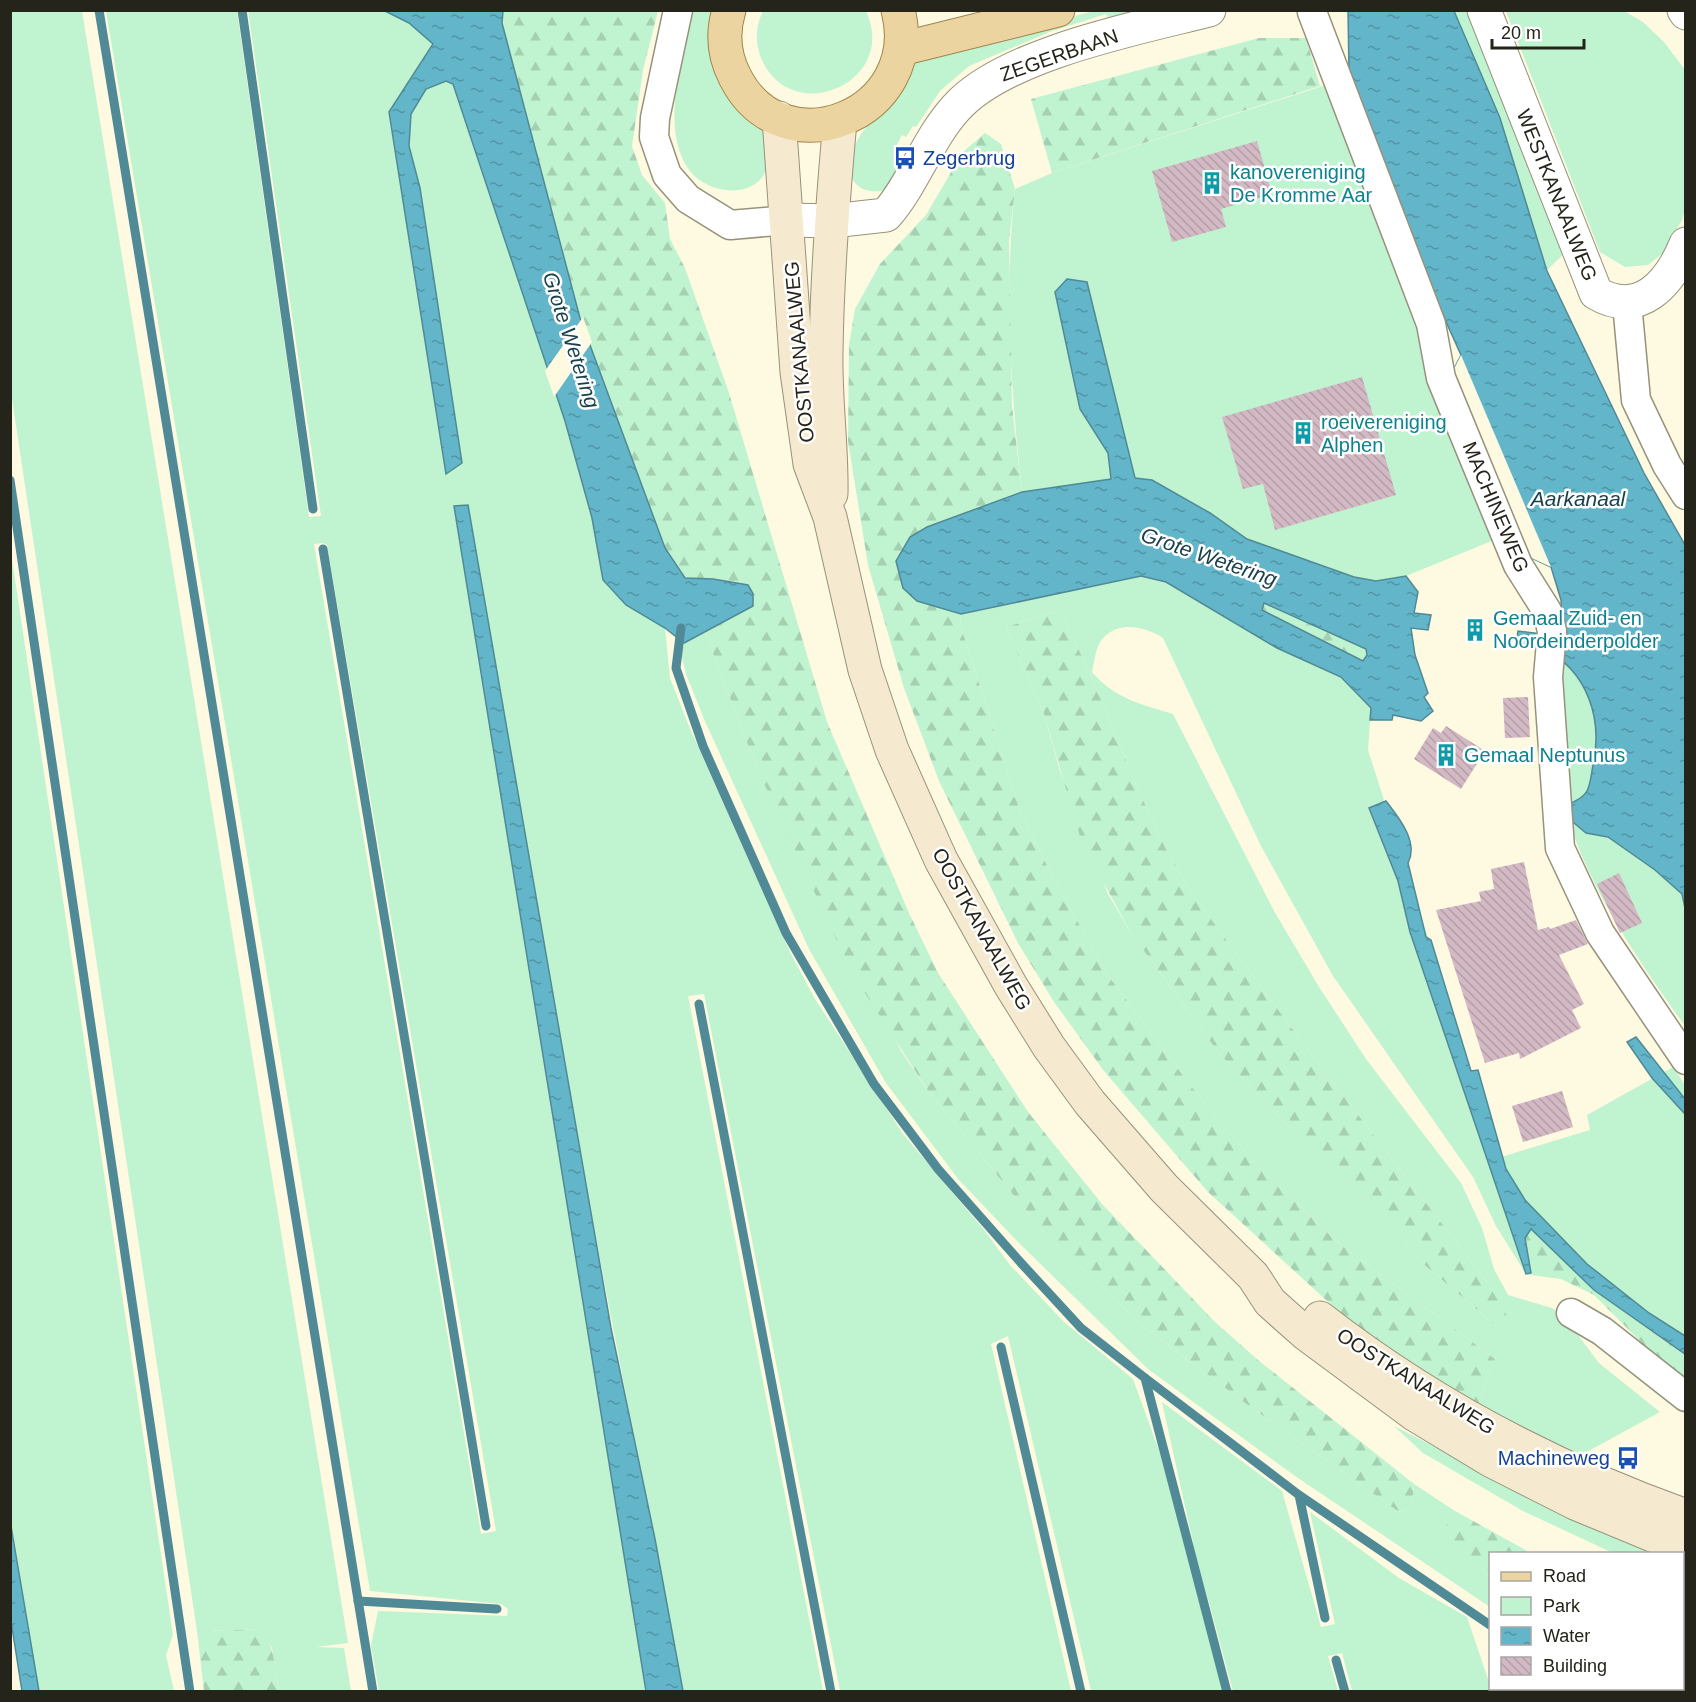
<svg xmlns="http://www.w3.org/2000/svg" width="1696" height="1702" font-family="Helvetica,sans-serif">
  <defs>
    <pattern id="forest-firs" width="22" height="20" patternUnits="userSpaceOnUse" patternTransform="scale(1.5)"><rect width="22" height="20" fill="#c0f3cf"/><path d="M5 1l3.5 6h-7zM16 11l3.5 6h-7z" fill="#a5d0b1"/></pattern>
    <pattern id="water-ripples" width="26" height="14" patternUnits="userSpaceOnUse" patternTransform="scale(1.5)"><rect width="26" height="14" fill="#63b6ca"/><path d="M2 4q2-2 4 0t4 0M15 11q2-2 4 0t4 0" fill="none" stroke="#5194a3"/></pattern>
    <pattern id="building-back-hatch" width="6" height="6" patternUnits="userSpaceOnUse" patternTransform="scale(1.5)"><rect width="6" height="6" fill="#d2b9c4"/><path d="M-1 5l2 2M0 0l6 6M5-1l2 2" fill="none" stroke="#b49fa8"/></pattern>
  </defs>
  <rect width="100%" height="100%" fill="#fef9e1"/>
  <g fill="#c0f3cf" fill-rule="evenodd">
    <path d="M248,10L385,11L409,23L434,44L389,112L446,473L462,463L420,188L409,146L411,114L426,89L446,81L453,84L565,421L592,518L603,579L626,605L665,628L670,678L688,724L790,952L815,999L903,1134L984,1230L1010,1265L1064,1322L1133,1379L1194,1547L1162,1402L1282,1491L1321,1627L1335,1624L1310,1512L1399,1578L1467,1617L1492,1691H1352L1342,1653L1328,1656L1338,1691H1233L1204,1584L1229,1691H1091L1008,1336L991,1344L1071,1691H840L704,994L688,996L823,1691H683L455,506L646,1691H379L371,1646L378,1611L507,1616L508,1609L501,1604L370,1591L106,11H237L309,517L321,516ZM323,543L327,545L496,1531L481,1534L314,544Z"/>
    <polygon points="10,11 82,11 348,1643 316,1647 344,1648 351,1691 279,1691 272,1648 261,1629 197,1631 11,392"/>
    <path d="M691,11H717C729,41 771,128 769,156C767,202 707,198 687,167C660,124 684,57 691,11Z"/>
    <path d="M763,11H866C900,84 787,130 760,55C755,41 756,24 763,11Z"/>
    <path d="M1094,11H1141L1109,20L1106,14L1052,31L969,66L940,91L916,127L913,126L906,137L902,135L894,150L902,156L899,164L904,166L884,191C853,195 844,174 854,148C860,130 903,79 917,62L929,54Z"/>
    <polygon points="1454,11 1478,11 1568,250 1547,270 1500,118"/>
    <polygon points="1506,11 1624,11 1643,22 1664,42 1685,70 1685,209 1682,220 1663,253 1648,265 1625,267 1600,252"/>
    <path d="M1329,84L1494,540L1406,576L1376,581L1354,577L1247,539L1210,513L1052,487L1022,492C1011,392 1004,289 1015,189L1052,173Z"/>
    <polygon points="10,546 173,1635 166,1655 174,1691 39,1691 11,1520"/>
    <path d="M1141,576L1166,582L1277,648L1341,677L1371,708L1368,750L1490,1133L1501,1157L1590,1130L1587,1115L1673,1067L1685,1085V1335L1663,1326L1572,1252L1520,1215L1531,1275L1526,1274L1496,1226L1473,1177L1333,976L1261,846L1163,638C1142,625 1113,620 1099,644C1095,652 1094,664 1092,672C1115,699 1141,704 1173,714L1274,911L1319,987L1366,1059L1461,1183L1482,1228L1494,1269L1508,1295L1552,1308L1563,1315L1599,1363L1660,1412L1583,1454L1520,1431L1477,1408L1495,1359L1335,1240L1250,1158L1190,1085L1107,974L1052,876L1019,808L960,624L961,614ZM1055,612L1064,619L1091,675L1137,787L1164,845L1188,888L1302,1042L1493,1290V1323L1421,1262L1408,1244L1279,1117L1218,1052L1131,933L1108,894L1060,771L1044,714L1006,627Z"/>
    <polygon points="705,632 756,766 901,1051 928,1091 1044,1232 1144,1327 1241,1400 1399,1512 1407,1509 1413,1498 1414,1484 1455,1511 1439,1541 1490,1574 1490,1607 1295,1476 1148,1369 1020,1244 959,1180 886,1083 809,949 704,719 686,674 681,653 684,643"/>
    <path d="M1561,660C1571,669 1582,680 1588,692C1599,715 1600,770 1588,792C1584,799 1575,801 1568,804Z"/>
    <path d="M1568,818L1585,833L1608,837L1655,870L1682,894L1686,908L1685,1026C1639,961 1592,894 1568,818Z"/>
    <polygon points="1394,1426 1492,1476 1674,1553 1613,1553 1523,1511 1423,1453"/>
    <polygon points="1583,1688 1588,1691 1515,1692 1514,1689"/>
    <polygon points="1682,1688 1686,1691 1626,1691 1621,1689"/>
  </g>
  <g fill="url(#forest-firs)">
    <polygon points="503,11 658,11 643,70 632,146 642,175 665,203 670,239 685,268 729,393 827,722 909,913 938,973 1028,1112 1102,1204 1215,1322 1258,1360 1414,1484 1413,1498 1407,1509 1399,1512 1241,1400 1144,1327 1044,1232 928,1091 851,971 756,766 705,632 753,606 748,585 713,579 684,578 665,548 580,318 502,23"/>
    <polygon points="1259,38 1306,38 1320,86 1052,173 1031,99"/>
    <polygon points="985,133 1001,144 1015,189 1009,241 1012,406 1022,492 927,527 910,537 917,601 961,614 960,624 1019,808 1052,876 1107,974 1190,1085 1250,1158 1335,1240 1495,1359 1477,1408 1373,1343 1208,1192 1104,1071 1054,1002 1018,943 939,781 904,688 868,565 848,441 849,345 855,309 880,264 926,215 963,152"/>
    <polygon points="1264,603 1366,649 1367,655 1363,661 1262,610"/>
    <polygon points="1055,612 1064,619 1091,675 1137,787 1164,845 1188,888 1302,1042 1493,1290 1506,1313 1504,1324 1493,1323 1421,1262 1408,1244 1279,1117 1218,1052 1131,933 1082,843 1044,714 1006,627"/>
    <polygon points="1520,1214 1572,1252 1663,1326 1685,1335 1685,1378 1658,1359 1594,1295 1561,1279 1531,1275"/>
    <polygon points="1455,1511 1531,1553 1490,1554 1490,1574 1438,1541"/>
    <path d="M261,1629C275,1646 275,1669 279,1691H204L197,1631Z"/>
    <polygon points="1683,1643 1685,1646 1685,1691 1682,1689"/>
  </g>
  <g fill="url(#water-ripples)" stroke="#508a96" stroke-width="1.5" fill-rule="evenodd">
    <polygon points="385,11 503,11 502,23 580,318 665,548 685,578 713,579 748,585 753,594 753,606 684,643 665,628 626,605 603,580 592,518 565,421 453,84 446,81 426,89 411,114 409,146 420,188 462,463 446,474 389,112 433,44 409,23"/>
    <path d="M1348,11H1454L1500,118L1547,271L1644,473L1685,545V908L1682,894L1655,870L1608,837L1586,833L1568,818V804C1591,796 1589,787 1593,765C1603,719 1588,671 1543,648C1536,645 1524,645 1516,644L1518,631L1542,634L1562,621L1561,600L1551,567L1525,555L1450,377L1461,355L1376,167L1349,72Z"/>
    <path d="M1067,279L1087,282L1135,478L1152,480L1210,513L1247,539L1354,577L1376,581L1406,576L1418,592L1414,613L1431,615L1428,630L1411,628L1415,655L1428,693L1424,697L1433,711L1421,721L1393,715L1392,720H1370L1371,708L1341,677L1277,648L1166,582L1141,576L961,614L917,601L903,588L896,561L910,537L927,527L1022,492L1111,479L1108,453L1080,409L1055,292ZM1264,603L1366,649L1367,655L1363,661L1262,610Z"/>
    <polygon points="468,505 611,1328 655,1539 683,1691 646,1691 454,506"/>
    <path d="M1386,801C1399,818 1419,842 1408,863L1426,937L1431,940L1471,1071L1478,1070L1506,1169L1525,1200L1587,1264L1649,1313L1685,1336V1354L1594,1290L1531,1229L1525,1238L1531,1273L1526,1274L1410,932L1398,881L1369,808Z"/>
    <polygon points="1636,1037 1685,1099 1685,1114 1652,1078 1627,1042"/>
    <polygon points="10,1520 39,1691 22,1691 11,1621"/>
  </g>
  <g fill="#fef9e1">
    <polygon points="583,317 592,342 554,397 545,371"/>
    <polygon points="1461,355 1551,567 1525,555 1450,377"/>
  </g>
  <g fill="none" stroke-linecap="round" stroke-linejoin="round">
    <g stroke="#508a96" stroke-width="9">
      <polyline points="99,10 373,1692"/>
      <polyline points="242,10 313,509"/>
      <polyline points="10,480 190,1692"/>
      <polyline points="323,549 486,1526"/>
      <polyline points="681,628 676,668 703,746 786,933 874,1084 938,1169 1022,1264 1081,1328 1145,1378 1227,1692"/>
      <polyline points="699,1004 831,1692"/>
      <polyline points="1001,1347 1081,1692"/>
      <polyline points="1145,1378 1299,1495 1490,1625"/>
      <polyline points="1299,1495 1325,1618"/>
      <polyline points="358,1601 497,1609"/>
      <polyline points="1336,1660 1345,1692"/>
      <polyline points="1502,1688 1502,1692"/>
      <polyline points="1597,1688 1602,1692"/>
    </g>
  </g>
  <g fill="url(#building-back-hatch)">
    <polygon points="1257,141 1272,194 1221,209 1226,227 1172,242 1152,171"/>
    <polygon points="1362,377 1396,495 1275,530 1263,484 1243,489 1222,417"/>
    <polygon points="1528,697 1530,737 1505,738 1503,698"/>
    <polygon points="1446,726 1485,751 1461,789 1414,759 1433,728 1441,733"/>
    <polygon points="1524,862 1538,930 1549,927 1550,929 1576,920 1588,944 1559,955 1584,1004 1572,1010 1581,1028 1520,1059 1519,1053 1485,1063 1436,910 1481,901 1479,892 1494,889 1491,869"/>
    <polygon points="1619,873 1642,923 1620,933 1597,884"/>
    <polygon points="1562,1091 1573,1127 1523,1142 1512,1106"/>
  </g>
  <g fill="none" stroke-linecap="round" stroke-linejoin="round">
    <g stroke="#96927c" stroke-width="31">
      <g id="minor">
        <polyline points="678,10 655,118 654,137 667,175 688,199 730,225 788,220"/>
        <polyline points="1312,12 1431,324 1441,378 1518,565 1547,611 1552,631 1548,677 1560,848 1600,933 1686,1060"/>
        <polyline points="1627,303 1636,400 1667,465 1686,495"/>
        <polyline points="1571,1313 1602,1331 1686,1397"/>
      </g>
    </g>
    <g stroke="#96927c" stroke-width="35">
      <g id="tertiary">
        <path d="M1484,10L1596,293C1640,319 1670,283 1686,244"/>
        <polyline points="1684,10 1686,13"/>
        <path d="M788,220L832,221L886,215C914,183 927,140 956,108C1004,54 1138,28 1209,10"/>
      </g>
    </g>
    <g stroke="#96927c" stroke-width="35">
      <g id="secondary">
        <polyline points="779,118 797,372 810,464 830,517 865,670 892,750 941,860 1011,986 1049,1047 1090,1103 1164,1188 1253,1276 1270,1302 1306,1334 1414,1414 1492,1461 1575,1503 1686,1549"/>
        <path d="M831,494C832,447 825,400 826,353C827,275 833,198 840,121"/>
        <path d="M1320,1318C1429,1403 1555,1469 1686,1516"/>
      </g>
    </g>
    <g stroke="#9e844a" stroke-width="35">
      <g id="primary">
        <path d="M729,10C722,33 724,56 735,77C783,172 925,114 898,10"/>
        <polyline points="901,49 1058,10"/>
      </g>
    </g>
    <use href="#minor" stroke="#fff" stroke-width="28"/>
    <use href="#tertiary" stroke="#fff" stroke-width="33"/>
    <use href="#secondary" stroke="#f5ead0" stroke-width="33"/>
    <use href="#primary" stroke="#ecd4a1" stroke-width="33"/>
  </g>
  <defs>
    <g id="bus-bare" transform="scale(1.8)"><path d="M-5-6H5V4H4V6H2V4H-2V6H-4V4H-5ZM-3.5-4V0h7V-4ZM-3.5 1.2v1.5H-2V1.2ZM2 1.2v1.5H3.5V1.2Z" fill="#1a4fb4" stroke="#fff" stroke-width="2.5" paint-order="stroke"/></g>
    <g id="building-bare" transform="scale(1.8)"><path d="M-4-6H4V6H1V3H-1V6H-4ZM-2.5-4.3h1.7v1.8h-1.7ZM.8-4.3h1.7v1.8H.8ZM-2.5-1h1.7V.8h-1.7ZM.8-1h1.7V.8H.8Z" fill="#0f9aa8" stroke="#fff" stroke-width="2.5" paint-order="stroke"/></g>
  </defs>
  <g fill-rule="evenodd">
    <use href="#bus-bare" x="905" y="158"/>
    <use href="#building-bare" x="1212" y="183"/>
    <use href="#building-bare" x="1303" y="433"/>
    <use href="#building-bare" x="1475" y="630"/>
    <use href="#building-bare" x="1446" y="755"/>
    <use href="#bus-bare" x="1628" y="1458"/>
  </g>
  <g text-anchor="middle" stroke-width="5" stroke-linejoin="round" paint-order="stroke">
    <g font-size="20" fill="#25241b" stroke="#fff">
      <text transform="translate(1059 55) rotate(-19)" y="7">ZEGERBAAN</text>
      <text transform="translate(1557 195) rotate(68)" y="7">WESTKANAALWEG</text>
      <text transform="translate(799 352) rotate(-95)" y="7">OOSTKANAALWEG</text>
      <text transform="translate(1496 507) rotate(67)" y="7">MACHINEWEG</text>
      <text transform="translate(982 929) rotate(61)" y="7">OOSTKANAALWEG</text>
      <text transform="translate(1416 1381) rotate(32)" y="7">OOSTKANAALWEG</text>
    </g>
    <g font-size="20" fill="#164399" stroke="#fff" text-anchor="start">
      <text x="923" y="165">Zegerbrug</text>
      <text x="1610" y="1465" text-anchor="end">Machineweg</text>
    </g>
    <g font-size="20" fill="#0d838f" stroke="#fff" text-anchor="start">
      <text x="1230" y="179">kanovereniging<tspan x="1230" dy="23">De Kromme Aar</tspan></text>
      <text x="1321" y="429">roeivereniging<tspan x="1321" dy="23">Alphen</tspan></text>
      <text x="1493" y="625">Gemaal Zuid- en<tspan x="1493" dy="23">Noordeinderpolder</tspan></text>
      <text x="1464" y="762">Gemaal Neptunus</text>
    </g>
    <g font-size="21" font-style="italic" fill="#1b424b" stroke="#fff">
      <text transform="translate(571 340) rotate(72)" y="7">Grote Wetering</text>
      <text x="1578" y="506">Aarkanaal</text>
      <text transform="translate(1209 557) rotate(19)" y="7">Grote Wetering</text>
    </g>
  </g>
  <rect width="1696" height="1702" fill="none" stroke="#25241b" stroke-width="24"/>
  <rect x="1489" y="1552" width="195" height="138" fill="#ffffff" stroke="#a8a7a4" stroke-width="1.5"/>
  <rect x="1501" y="1572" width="30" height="9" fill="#ecd4a1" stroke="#a8a7a4" stroke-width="1.5"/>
  <text x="1543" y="1582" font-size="18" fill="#25241b">Road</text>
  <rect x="1501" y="1597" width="30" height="18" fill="#c0f3cf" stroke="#a8a7a4" stroke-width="1.5"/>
  <text x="1543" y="1612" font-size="18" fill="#25241b">Park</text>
  <rect x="1501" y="1627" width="30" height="18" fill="url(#water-ripples)" stroke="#a8a7a4" stroke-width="1.5"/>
  <text x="1543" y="1642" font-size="18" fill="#25241b">Water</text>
  <rect x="1501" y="1657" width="30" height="18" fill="url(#building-back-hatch)" stroke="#a8a7a4" stroke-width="1.5"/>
  <text x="1543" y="1672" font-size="18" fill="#25241b">Building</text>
  <path d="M1492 39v9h92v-9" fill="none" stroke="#25241b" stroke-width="3"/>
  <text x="1501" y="39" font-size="18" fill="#25241b" stroke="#ffffff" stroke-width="4.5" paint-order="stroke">20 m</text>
</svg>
